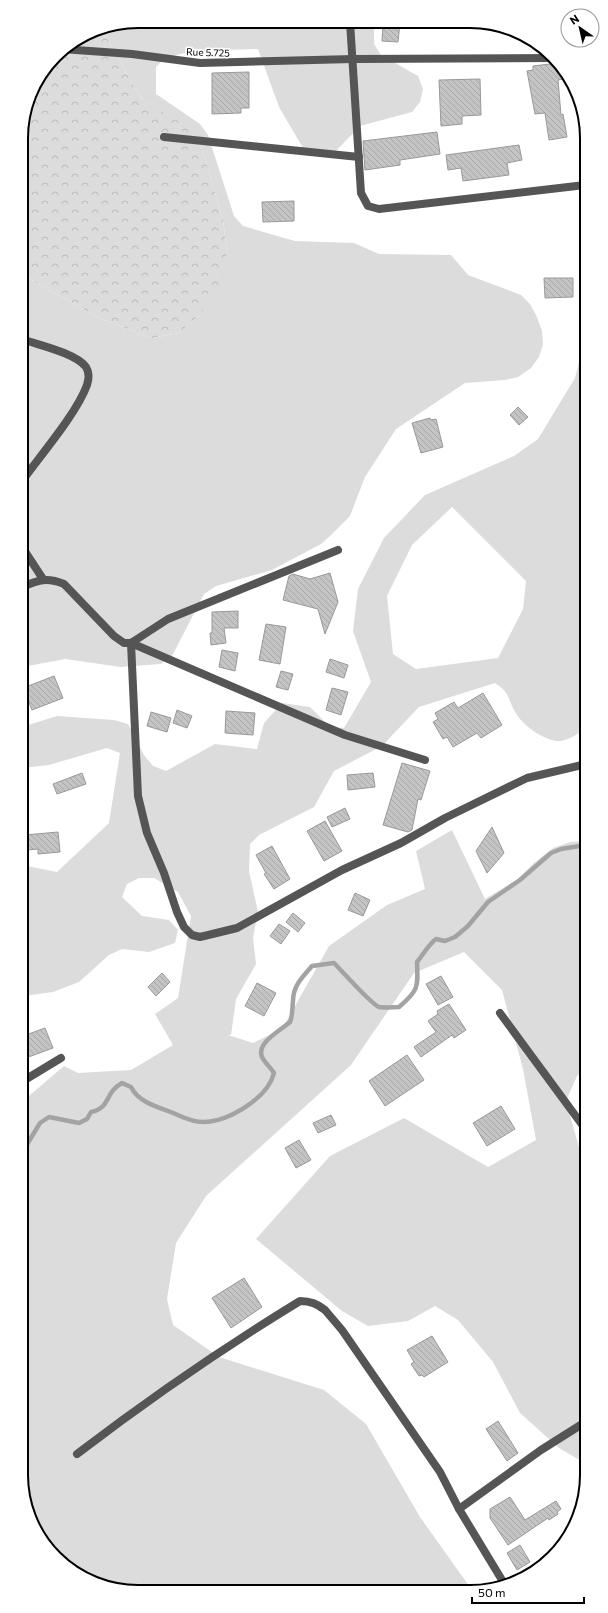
<svg xmlns="http://www.w3.org/2000/svg" width="608" height="1613" font-family="Commissioner,sans-serif">
  <defs>
    <pattern id="forest-crowns" width="20" height="18" patternUnits="userSpaceOnUse"><rect width="20" height="18" fill="#dcdcdc"/><path d="M2 6a3 3 0 1 1 6 0M12 15a3 3 0 1 1 6 0" fill="none" stroke="#bbb"/></pattern>
    <pattern id="building-back-hatch" width="6" height="6" patternUnits="userSpaceOnUse"><rect width="6" height="6" fill="#c4c4c4"/><path d="M-1 5l2 2M0 0l6 6M5-1l2 2" fill="none" stroke="#a7a7a7"/></pattern>
  </defs>
  <rect width="100%" height="100%" fill="#fff"/>
  <g fill="#dcdcdc" fill-rule="evenodd">
    <path d="M138,21L374,23V44L381,55L418,76L423,89L420,102L412,112L360,126L333,154L306,153L279,107L258,49L192,51L165,58L156,67V94L200,124L208,135L234,216L243,226L295,241L354,243L379,254L451,255L468,275L521,295L530,304L537,317L542,331L543,344L539,357L531,368L518,377L505,380L465,383L396,429L365,477L350,516L331,535L321,544L272,570L216,586L204,594L172,656L161,664L121,667L65,659L22,667V519C27,510 28,501 22,492L21,274L99,318L152,338L179,333L199,316L227,250L223,220L203,151L188,128L141,98L107,38L95,30Z"/>
    <path d="M585,338L586,728C579,733 569,740 561,741C546,742 525,727 517,715C507,700 512,694 495,683L419,707L382,746L334,771L314,807L259,835L250,844L249,871L258,912L253,938L256,964L236,999L231,1035H228L253,1043L282,1029L329,946L387,905L425,889L416,851L452,830L485,899L518,879L534,863L553,848L571,842L586,841V1068L577,1076L566,1101L586,1172L587,1461L583,1462L559,1448L520,1413L493,1362L458,1320L435,1306L408,1321L368,1326L342,1311L256,1239L330,1156L404,1118L488,1167L536,1140L523,1069L502,990L464,952L414,973L351,1065L206,1196L176,1243L167,1299L173,1325L219,1357L324,1390L366,1424L420,1517L472,1590H116L86,1580L56,1558L37,1533L23,1498V1101L64,1066L78,1073L131,1070L173,1045L155,1014L178,998L191,916L178,892L154,878H139L127,884L122,897L142,916L169,920L178,930L175,943L149,952L122,949L109,955L79,982L53,992L23,996L22,865L57,872L109,823L120,753L107,748L49,765L22,768V727L57,716L114,720L128,724L144,755L153,766L166,771L215,744L257,749L264,723L282,703L310,707L330,727L344,728L371,682L353,631L358,589L384,538L425,495L514,456L538,439L575,378ZM452,507L526,581L523,609L498,658L416,669L393,654L387,596L412,545Z"/>
  </g>
  <polygon fill="url(#forest-crowns)" points="95,30 107,38 141,98 189,128 203,151 223,220 227,250 221,281 199,316 179,333 152,338 99,318 21,274 21,130 33,86 61,50"/>
  <g fill="none" stroke-linecap="round" stroke-linejoin="round">
    <path stroke="#a3a3a3" stroke-width="4.5" d="M23,1151L40,1123L49,1117L79,1123L87,1119L91,1112C111,1108 104,1093 122,1083L131,1087C138,1101 154,1106 168,1111C180,1115 189,1122 203,1122C228,1122 268,1098 274,1073C271,1068 265,1063 262,1057C256,1043 281,1030 290,1022C293,1015 292,1008 293,1001C293,985 303,977 312,966L334,963C342,971 372,1005 379,1007C385,1008 393,1007 399,1007C419,990 418,987 417,962C424,954 427,946 436,939L445,941L455,937L468,926L488,902L520,880L551,853L561,849L586,845"/>
  </g>
  <g fill="url(#building-back-hatch)" stroke="#999">
    <polygon points="383,23 400,23 398,42 382,41"/>
    <polygon points="558,63 562,67 563,79 558,80 561,115 563,114 567,137 549,140 545,113 535,114 527,71 533,70 533,66"/>
    <polygon points="249,72 249,108 241,108 241,113 212,114 212,73"/>
    <polygon points="480,79 481,115 462,116 462,124 441,126 439,80"/>
    <polygon points="437,132 440,154 400,160 400,165 365,170 363,141"/>
    <polygon points="519,145 522,160 507,163 509,175 463,181 461,168 448,170 446,155"/>
    <polygon points="294,201 294,221 263,222 262,202"/>
    <polygon points="544,278 573,278 573,297 545,298"/>
    <polygon points="518,407 528,417 519,425 510,415"/>
    <polygon points="430,418 430,420 436,419 443,447 421,453 412,423"/>
    <polygon points="330,573 338,602 325,634 318,609 283,600 289,576 293,574 310,579"/>
    <polygon points="238,611 238,628 224,628 226,643 211,645 210,633 212,633 212,612"/>
    <polygon points="266,624 286,627 280,664 259,660"/>
    <polygon points="222,650 238,653 235,671 219,667"/>
    <polygon points="330,659 348,665 344,678 326,672"/>
    <polygon points="281,671 293,674 288,690 276,687"/>
    <polygon points="54,676 63,698 32,710 23,688"/>
    <polygon points="332,688 348,692 341,715 326,710"/>
    <polygon points="483,693 502,725 481,738 477,733 453,747 447,737 443,739 433,722 438,719 435,713 454,702 458,708"/>
    <polygon points="177,710 192,716 187,728 173,723"/>
    <polygon points="226,711 255,713 253,735 225,733"/>
    <polygon points="151,712 171,718 167,732 147,726"/>
    <polygon points="402,763 430,771 421,800 418,799 412,830 408,832 383,825"/>
    <polygon points="82,773 86,784 57,794 53,784"/>
    <polygon points="373,773 375,787 348,790 347,775"/>
    <polygon points="345,808 350,819 332,827 327,817"/>
    <polygon points="325,821 342,851 324,861 307,831"/>
    <polygon points="492,827 504,853 487,873 476,851"/>
    <polygon points="58,832 60,852 38,854 38,849 26,850 25,835"/>
    <polygon points="272,846 290,879 274,889 264,874 266,873 256,855"/>
    <polygon points="355,893 370,900 363,916 348,910"/>
    <polygon points="293,913 305,923 298,932 286,922"/>
    <polygon points="279,924 290,931 281,944 270,936"/>
    <polygon points="162,973 170,982 156,996 148,987"/>
    <polygon points="441,976 453,997 438,1005 426,984"/>
    <polygon points="257,983 276,993 264,1016 245,1006"/>
    <polygon points="449,1004 466,1030 454,1038 452,1035 421,1057 414,1047 436,1032 428,1021 438,1014 437,1011"/>
    <polygon points="45,1028 53,1048 23,1059 23,1036"/>
    <polygon points="407,1055 424,1080 385,1106 369,1081"/>
    <polygon points="501,1106 515,1129 487,1146 473,1123"/>
    <polygon points="331,1115 336,1125 318,1133 313,1123"/>
    <polygon points="299,1140 311,1160 296,1168 285,1148"/>
    <polygon points="244,1278 262,1307 231,1328 212,1298"/>
    <polygon points="432,1336 448,1362 424,1377 422,1375 419,1376 411,1364 414,1362 407,1350"/>
    <polygon points="498,1421 518,1453 507,1461 486,1429"/>
    <polygon points="510,1497 525,1520 556,1501 561,1509 557,1512 558,1514 549,1520 548,1518 508,1545 490,1518 490,1509"/>
    <polygon points="520,1545 530,1562 517,1570 507,1553"/>
  </g>
  <g fill="none" stroke-linecap="round" stroke-linejoin="round">
    <g stroke="#555" stroke-width="8">
      <polyline points="350,22 361,193 368,206 379,209 585,185"/>
      <polyline points="62,49 132,54 200,63 353,59 554,58"/>
      <polyline points="164,137 359,157"/>
      <path d="M22,339C38,345 76,353 86,367C89,372 89,379 87,385C77,413 40,456 22,481"/>
      <polyline points="22,547 43,579"/>
      <path d="M22,587C38,580 47,577 64,584L114,636L124,643H131L168,619L338,550"/>
      <polyline points="425,760 345,735 131,643 138,796 147,833 164,873 177,912 184,927 192,935 200,937 237,928 342,870 401,843 445,818 527,778 586,764"/>
      <polyline points="500,1013 586,1130"/>
      <polyline points="23,1081 61,1058"/>
      <path d="M77,1454C149,1399 223,1348 300,1301C311,1301 317,1304 325,1310L342,1330L440,1472L459,1509L505,1585"/>
      <polyline points="459,1509 541,1450 587,1421"/>
    </g>
  </g>
  <g text-anchor="middle" stroke-width="3.5" stroke-linejoin="round" paint-order="stroke">
    <g font-size="10" fill="#000" stroke="#fff">
      <text transform="translate(208 52) rotate(2)" y="4">Rue 5.725</text>
    </g>
  </g>
  <path d="M0 0H608V1613H0ZM138 28H470A110 110 0 0 1 580 138V1475A110 110 0 0 1 470 1585H138A110 110 0 0 1 28 1475V138A110 110 0 0 1 138 28Z" fill="#fff" fill-rule="evenodd"/>
  <path fill="none" stroke="#000" stroke-width="2" d="M138 28H470A110 110 0 0 1 580 138V1475A110 110 0 0 1 470 1585H138A110 110 0 0 1 28 1475V138A110 110 0 0 1 138 28Z"/>
  <g transform="translate(580 28) rotate(326)"><circle r="19" fill="#ffffff" stroke="#999999"/>
  <path d="M0-3L7 15L0 10L-7 15Z" fill="#000000"/>
  <text y="-6" font-size="11" font-weight="bold" text-anchor="middle" fill="#000000">N</text>
  </g>
  <path d="M472 1597v6h112v-6" fill="none" stroke="#000000" stroke-width="2"/>
  <text x="478" y="1597" font-size="12" fill="#000000" stroke="#ffffff" stroke-width="3" paint-order="stroke">50 m</text>
</svg>
